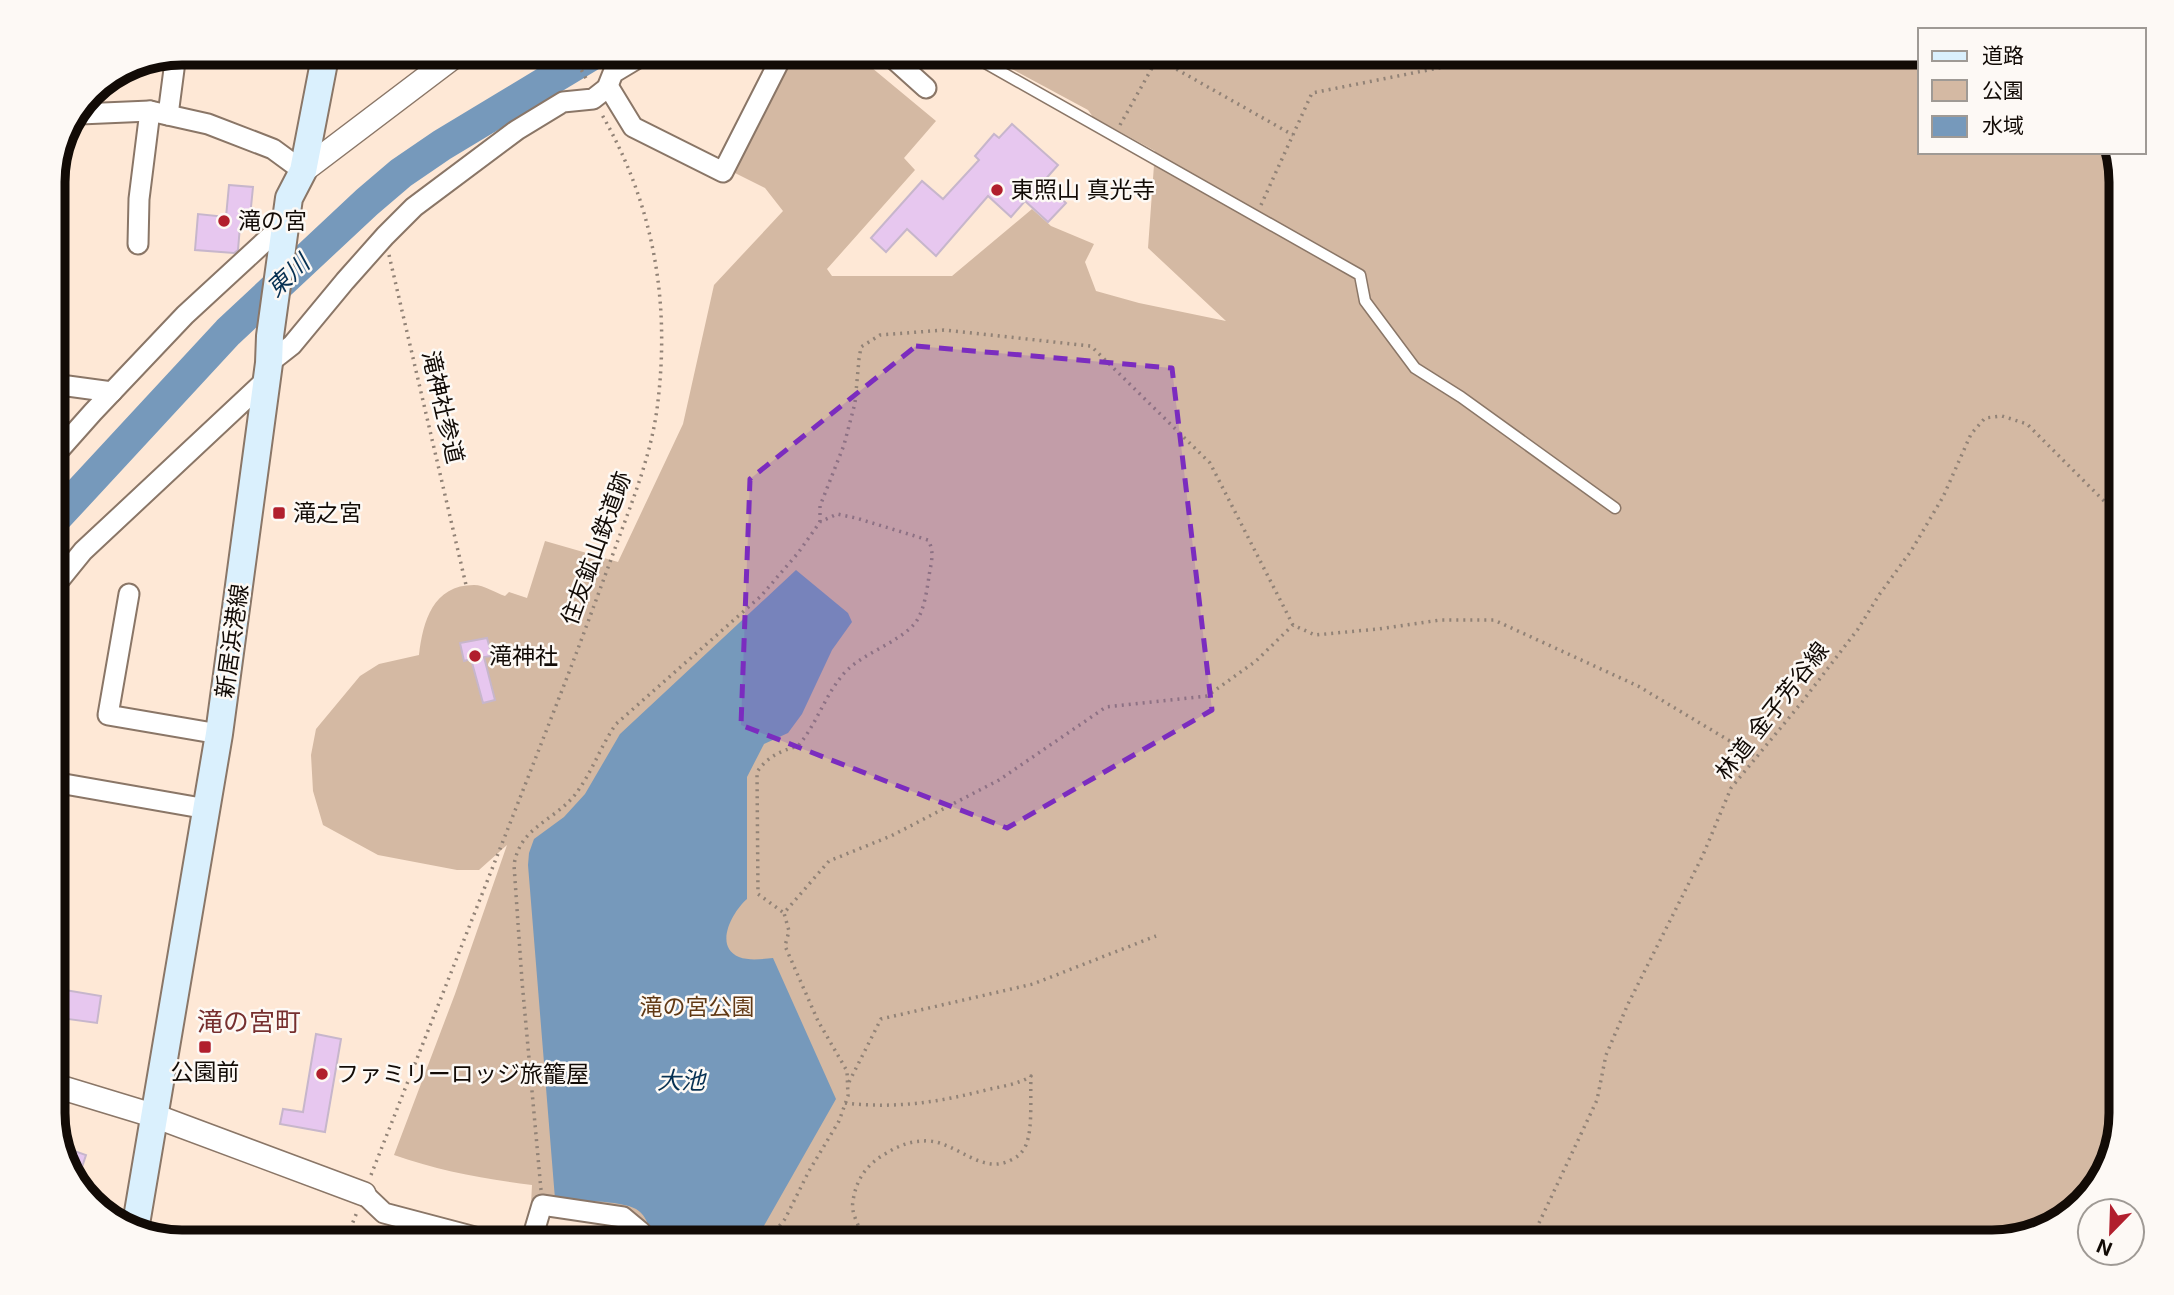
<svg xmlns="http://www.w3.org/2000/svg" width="2174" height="1295" font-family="Inter,'Noto Sans JP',sans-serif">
  <rect width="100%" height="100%" fill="#fee8d6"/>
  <path fill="#d4b9a3" d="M790,53H854L936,121L904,158L915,170L827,269L832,276H952L1032,209L1051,226L1094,244L1085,262L1096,291L1139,303L1226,321L1148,248L1155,151L1093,117L1088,110L982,53H1920V152H2115L2121,173V1114L2104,1178L2057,1225L1993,1242H628V1231L617,1223L561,1216L531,1204L532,1185C485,1179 439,1171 394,1155L455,994L507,845L479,870H457L378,855L323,825L313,791L311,755L316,729L360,676L379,664L419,655C423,621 433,585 474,585C484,585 496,593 505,596L509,592L527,598L545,541L618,562L683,424L714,285L783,211L765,188L731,171Z"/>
  <path fill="#7699bb" d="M796,570L848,613L852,622L832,650L802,714L788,733L764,744L747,777V899C733,911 713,946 739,957C749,961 763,959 773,958L836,1099L761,1231L758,1228L738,1242H715L712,1237L701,1242H653C650,1231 648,1216 636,1209C620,1200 575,1201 555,1199L528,865L529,853L534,839L564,817L585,794L620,734Z"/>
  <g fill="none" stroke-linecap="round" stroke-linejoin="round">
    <polyline stroke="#7699bb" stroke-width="32" points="53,521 228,332 367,202 401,173 442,145 596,52"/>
  </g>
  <g fill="#e7c7ef" stroke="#c7b6cb" stroke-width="2">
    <polygon points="1012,124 1058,165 1043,182 1066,203 1048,222 1025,201 1011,217 988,196 936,256 907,229 886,252 871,238 922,181 943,199 979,160 975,156 994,134 999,138"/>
    <polygon points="229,185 253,187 249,227 240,226 238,250 234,253 195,250 198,214 226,217"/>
    <polygon points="487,638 492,656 484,657 495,700 483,703 471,659 464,661 460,643"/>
    <polygon points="53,988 101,996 97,1023 53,1017"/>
    <polygon points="316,1034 341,1039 325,1132 280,1124 283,1109 303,1112"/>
    <polygon points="60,1146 86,1155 76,1185 70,1178"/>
  </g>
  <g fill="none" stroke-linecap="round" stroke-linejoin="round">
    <g stroke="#8a7667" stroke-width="13">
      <polyline id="service" points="966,52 1360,275 1365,301 1415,368 1461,397 1615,508"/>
    </g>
    <g stroke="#8a7667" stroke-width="23">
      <g id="minor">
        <polyline points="429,52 438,69"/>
        <polyline points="886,52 926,88"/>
        <polyline points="608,86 633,127 723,172 784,52"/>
        <polyline points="80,114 150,111 208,124 273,149 303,171"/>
        <polyline points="168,115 176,54"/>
        <polyline points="138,244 139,199 150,111"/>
        <polyline points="269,363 292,345 345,281 385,236 414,207 517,130 563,102 593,99 607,88 613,73 648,52"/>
        <polyline points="53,384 112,392"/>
        <polyline points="53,457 93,412 185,315 286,222"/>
        <polyline points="53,588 83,551 266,380"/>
        <polyline points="129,594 108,715 219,734"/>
        <polyline points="53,782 207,809"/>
        <polyline points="364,1194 384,1213 494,1242"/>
        <polyline points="531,1242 542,1205 623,1217 641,1232 643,1242"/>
      </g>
    </g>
    <g stroke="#8a7667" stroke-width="26">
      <g id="tertiary">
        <polyline points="303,171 460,52"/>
        <polyline points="53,1085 155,1116 364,1194"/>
      </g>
    </g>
    <g stroke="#8a7667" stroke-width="30">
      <polyline id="secondary" points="135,1230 219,734 269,363 270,336 289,198 303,171 326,52"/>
    </g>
    <g stroke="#918276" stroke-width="3.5" stroke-dasharray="2 5" stroke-linecap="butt">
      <polyline points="571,52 587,80"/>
      <polyline points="1146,52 1293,135"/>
      <polyline points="1120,125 1157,59"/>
      <polyline points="1261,205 1312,93 1519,52"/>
      <polyline points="389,255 466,585"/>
      <polyline points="820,522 820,506 844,445 855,403 859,359 861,347 880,335 944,330 1091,346 1210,463 1293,625"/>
      <polyline points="849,1082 881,1019 1033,984 1156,936"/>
      <path d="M845,1103C897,1109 940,1102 990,1089C1004,1086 1019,1084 1031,1076C1030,1095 1033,1128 1026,1145C1023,1152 1018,1157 1011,1160C983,1175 958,1144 930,1141C913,1140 899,1145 885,1154C866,1165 856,1180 853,1201C850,1216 863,1228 862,1242"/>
      <path d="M371,1175C436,1010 502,845 566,680C585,631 603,581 621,532C637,489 653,447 658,401C670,299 653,203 601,113"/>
      <path d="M541,1190L522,981L514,865C520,827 552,822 574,796C591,775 600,747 616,724L761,596L798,553L820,522L837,514L856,518L928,540C935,552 931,563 929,576C927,590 924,612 915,623C898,644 858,654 841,677C824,698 816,725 798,746C781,751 768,756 757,772L758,894L784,913"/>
      <polyline points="345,1242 357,1212"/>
      <polyline points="766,1242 785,1219 809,1171 839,1121 848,1096 847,1071 818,1021 785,946 789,931 784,913 829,861 891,836 999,780 1106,707 1207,696 1256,661 1293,625 1315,635 1378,629 1440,620 1494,620 1638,686 1755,756"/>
      <polyline points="1530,1242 1597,1100 1606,1055 1628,1004 1703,855 1731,788 1802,702 1858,629 1879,595 1911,551 1943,497 1971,434 1985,418 2002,416 2027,424 2121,518"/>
    </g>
    <use href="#service" stroke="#fff" stroke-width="10"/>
    <use href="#minor" stroke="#fff" stroke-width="19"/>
    <use href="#tertiary" stroke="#fff" stroke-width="23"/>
    <use href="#secondary" stroke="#daf0fd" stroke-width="26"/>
  </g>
  <path fill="#7b2cbf" fill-opacity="0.2" stroke="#7b2cbf" stroke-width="5" stroke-dasharray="14 9" stroke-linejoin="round" d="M916,346L1172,368L1212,710L1007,828L741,725L750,479Z"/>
  <g fill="#b11f2d" stroke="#fdf9f5" stroke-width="2.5">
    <circle cx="997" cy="190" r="7"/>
    <circle cx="224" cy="221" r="7"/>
    <rect x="272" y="506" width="14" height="14" rx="3.5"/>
    <circle cx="475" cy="656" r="7"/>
    <rect x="198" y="1040" width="14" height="14" rx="3.5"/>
    <circle cx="322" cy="1074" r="7"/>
  </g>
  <g text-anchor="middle" stroke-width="5" stroke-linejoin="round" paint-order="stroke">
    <g font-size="23" fill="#120b06" stroke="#fdf9f5" text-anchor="start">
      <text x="1011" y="198">東照山 真光寺</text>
      <text x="238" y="229">滝の宮</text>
      <text x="293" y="521">滝之宮</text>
      <text x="489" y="664">滝神社</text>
      <text x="205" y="1080" text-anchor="middle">公園前</text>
      <text x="336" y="1082">ファミリーロッジ旅籠屋</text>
    </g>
    <g font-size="23" fill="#120b06" stroke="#fdf9f5">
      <text transform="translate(443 407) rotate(77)" y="8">滝神社参道</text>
      <text transform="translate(596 548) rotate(-70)" y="8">住友鉱山鉄道跡</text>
      <text transform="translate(232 641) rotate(-82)" y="8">新居浜港線</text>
      <text transform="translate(1772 711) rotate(-52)" y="8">林道 金子芳谷線</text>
    </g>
    <g font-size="23" fill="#613914" stroke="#fdf9f5">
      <text x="697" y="1015">滝の宮公園</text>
    </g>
    <g font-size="24" font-style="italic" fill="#063052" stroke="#fdf9f5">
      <text transform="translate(288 276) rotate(-43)" y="8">東川</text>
      <text x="681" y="1089">大池</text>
    </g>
    <g font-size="26" fill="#762f2f" stroke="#fdf9f5">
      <text x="249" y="1031">滝の宮町</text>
    </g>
  </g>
  <path d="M0 0H2174V1295H0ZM182 65H1992A117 117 0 0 1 2109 182V1113A117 117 0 0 1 1992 1230H182A117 117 0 0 1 65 1113V182A117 117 0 0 1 182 65Z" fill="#fdf9f5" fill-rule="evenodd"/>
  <path fill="none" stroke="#120b06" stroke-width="9" d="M182 65H1992A117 117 0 0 1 2109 182V1113A117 117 0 0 1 1992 1230H182A117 117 0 0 1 65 1113V182A117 117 0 0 1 182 65Z"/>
  <rect x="1918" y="28" width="228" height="126" fill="#fdf9f5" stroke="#9f9a95" stroke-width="2"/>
  <rect x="1932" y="51" width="35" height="10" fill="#daf0fd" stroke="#9f9a95" stroke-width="2"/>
  <text x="1982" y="63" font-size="21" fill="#120b06">道路</text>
  <rect x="1932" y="80" width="35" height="21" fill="#d4b9a3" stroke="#9f9a95" stroke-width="2"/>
  <text x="1982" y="98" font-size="21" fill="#120b06">公園</text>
  <rect x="1932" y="116" width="35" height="21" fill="#7699bb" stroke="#9f9a95" stroke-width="2"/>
  <text x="1982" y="133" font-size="21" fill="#120b06">水域</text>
  <g transform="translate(2111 1232) rotate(203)"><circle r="33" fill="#fdf9f5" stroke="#9f9a95" stroke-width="2"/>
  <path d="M0-5L12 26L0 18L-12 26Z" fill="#b11f2d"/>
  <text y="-10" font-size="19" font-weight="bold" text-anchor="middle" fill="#120b06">N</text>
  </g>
</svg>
